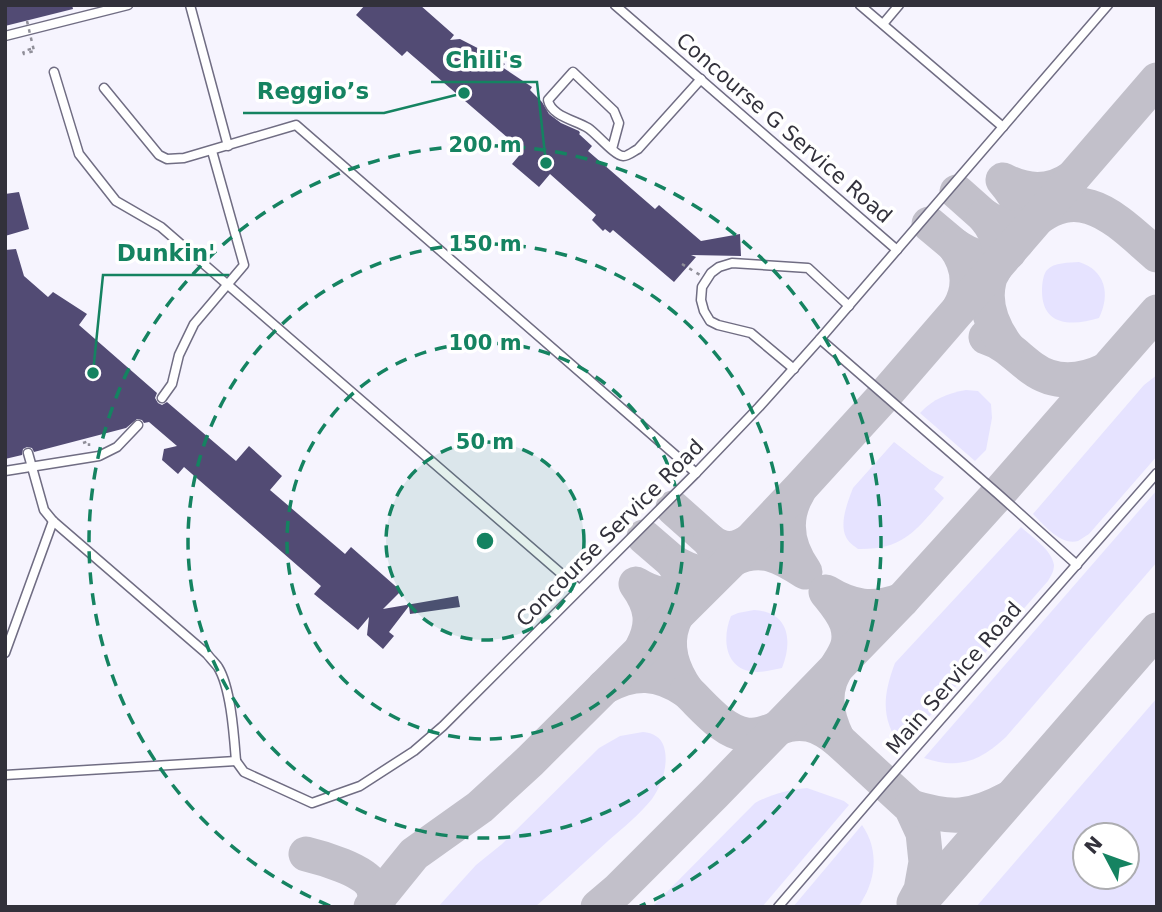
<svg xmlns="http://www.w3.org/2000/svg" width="1162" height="912" font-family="'DejaVu Sans',sans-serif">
  <rect width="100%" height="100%" fill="#f6f4fe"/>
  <g fill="#e6e3ff" fill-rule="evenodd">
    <path d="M1079,262C1105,270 1111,294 1099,318C1073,326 1042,327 1042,291C1042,285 1043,274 1047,270C1054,262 1069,263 1079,262Z"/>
    <path d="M1157,375V456L1089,534C1085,536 1082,539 1078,541C1061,546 1044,525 1033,514L1144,385Z"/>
    <path d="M966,390L978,391L991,404L992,418L986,450L975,461L920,413C933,399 948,393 966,390Z"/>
    <path d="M894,442L930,470L944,477L934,489L944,498C916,530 904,550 858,549C854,546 848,542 846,537C839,523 848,501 853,488Z"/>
    <path d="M1157,490V562L1006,737C980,761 959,770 924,758Z"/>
    <path d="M1021,527C1032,537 1052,550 1054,565C1054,571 1051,576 1048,581L902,748C880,719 883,695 895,663Z"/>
    <path d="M754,610C789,612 793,640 782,668C771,670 760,674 749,671C723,665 723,635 731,616L738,613Z"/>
    <path d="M1157,698V907H976ZM1085,835H1127V877H1085Z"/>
    <path d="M643,732C653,733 661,737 664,747C669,764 662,785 652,799C640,814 623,828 608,841C584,863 560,885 535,907H438L476,865L502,844L599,748L620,736Z"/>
    <path d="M807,788L844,801L849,805L762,907H652L755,803C772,794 787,790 807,788Z"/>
    <path d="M862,825C880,851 876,882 858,907H793Z"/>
  </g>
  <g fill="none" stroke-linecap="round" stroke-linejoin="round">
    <g stroke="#c2c0ca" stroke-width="35">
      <polyline points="957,192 984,216"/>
      <polyline points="929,224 954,245"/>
      <path d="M1017,242C1026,215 1021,201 1003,180C1026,192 1049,194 1072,178"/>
      <path d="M959,309C972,287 969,265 954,245C973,258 988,263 1009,252"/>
      <path d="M986,337C1005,343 1016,356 1032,368C1055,385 1081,382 1106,370"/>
      <path d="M1007,347C993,328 983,305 989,281C990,275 994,271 996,266C1004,248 995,229 984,216C993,221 1002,228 1014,228C1024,228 1031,223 1039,217C1055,206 1071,201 1090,207C1114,214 1138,239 1157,255"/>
      <polyline points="673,508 710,541"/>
      <polyline points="644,537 673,562"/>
      <path d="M733,559C761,545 781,556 805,572C787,547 782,519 798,492"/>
      <path d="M642,648C655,624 652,606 636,584C644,589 653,593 662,594C694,598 734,578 710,541C724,552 736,550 750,541"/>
      <path d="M604,687C634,671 658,671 687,691C673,671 664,647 673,623C678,609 690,597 684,581C682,575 676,568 673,562C696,575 702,576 727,564"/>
      <path d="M687,691C704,707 723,732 747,735C759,737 768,732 778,728C802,718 819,725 838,740C829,722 823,701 830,681C837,660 855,650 847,624C843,612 834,602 826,592C852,608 873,611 902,600"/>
      <polyline points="838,740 911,807 923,833 926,862 921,890 914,903"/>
      <path d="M911,807C950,819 971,819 1008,799"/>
      <path d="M306,854C323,858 363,870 372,885C375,891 376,900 378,907"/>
      <polyline points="371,907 414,854 480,807 530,761 733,559 801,487 884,396 1157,80"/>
      <polyline points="598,907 618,890 714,794 902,600 998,494 1157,312"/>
      <polyline points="916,907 1157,630"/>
    </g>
  </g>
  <g fill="#524b74">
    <polygon points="5,5 72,5 73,9 5,26"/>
    <polygon points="365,5 420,5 454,35 450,40 460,39 495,57 505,64 502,67 532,87 530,90 542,102 549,114 561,123 579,131 580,133 579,134 592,146 588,151 655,209 659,205 701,241 740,234 741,256 691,255 696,257 674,282 613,230 610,233 605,229 603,231 592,220 596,215 550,174 539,187 512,164 523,151 407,51 402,56 356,15"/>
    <polygon points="19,192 29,229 5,236 5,194"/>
    <polygon points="16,249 24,276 48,297 53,292 87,314 79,325 157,393 155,398 158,403 162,405 167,402 236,461 249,446 282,476 270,490 345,554 351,547 401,591 383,609 458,596 460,607 410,614 409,606 389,632 394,636 383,649 367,635 369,617 358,630 314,594 321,586 184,467 178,474 162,460 164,449 177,446 149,422 144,423 142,420 137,419 126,428 34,452 32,448 27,447 23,449 22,455 5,459 5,250"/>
  </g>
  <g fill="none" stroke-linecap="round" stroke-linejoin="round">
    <g stroke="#706d83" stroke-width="11">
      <g id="lane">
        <polyline points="190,5 228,146"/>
        <polyline points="615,5 897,250"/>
        <polyline points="860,5 1003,127"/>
        <polyline points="883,24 899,5"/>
        <polyline points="5,36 128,5"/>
        <polyline points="54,72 79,154 116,201 161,227 579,589"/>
        <polyline points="104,88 159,155 167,159 184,158 296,125 696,473"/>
        <path d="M612,149L619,123L614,111L573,72L548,100C551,116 575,120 588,128C596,133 615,156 623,156C627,157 634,151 638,149L701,79"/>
        <polyline points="820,339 998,494 1077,565"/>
        <polyline points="794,369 751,333 718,325 710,321 704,311 701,300 702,287 711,273 719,267 732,263 808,268 849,306"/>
        <polyline points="162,398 172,384 179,355 194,324 244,265 212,151"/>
        <path d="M28,453L44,510L53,521L207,654C210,658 215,663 218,667C231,688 234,736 236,761"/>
        <polyline points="5,471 99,456 117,447 138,425"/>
        <polyline points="5,653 53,521"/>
        <polyline points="236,761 244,772 312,803 360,786 414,751 443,726 696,473 759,407 820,339 1108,5"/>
        <polyline points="5,775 236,761"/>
        <polyline points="778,907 884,784 1157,473"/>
      </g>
    </g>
    <g stroke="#8f8e98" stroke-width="2.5" stroke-dasharray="3.5 5" stroke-linecap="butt">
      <polyline points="31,49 23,51 24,54 34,51"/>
      <polyline points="682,264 700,275"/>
      <polyline points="83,443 89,441 89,446"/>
    </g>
    <use href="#lane" stroke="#fff" stroke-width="8"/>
    <polyline stroke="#8f8e98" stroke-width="2.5" stroke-dasharray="3.5 5" stroke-linecap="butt" points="27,21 34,51"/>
  </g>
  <circle cx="485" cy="541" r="99" fill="#158361" fill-opacity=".12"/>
  <g fill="none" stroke="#158361" stroke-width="3.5" stroke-dasharray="12 9">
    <circle cx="485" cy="541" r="99"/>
    <circle cx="485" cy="541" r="198"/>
    <circle cx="485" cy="541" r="297"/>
    <path d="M330 906A396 396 0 1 1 640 906"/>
  </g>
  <g text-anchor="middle" stroke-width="7" stroke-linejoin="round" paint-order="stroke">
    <g font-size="21" fill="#32313b" stroke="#fff">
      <text transform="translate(784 128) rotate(41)" y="7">Concourse G Service Road</text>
      <text transform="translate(610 533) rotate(-45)" y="7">Concourse Service Road</text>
      <text transform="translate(954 678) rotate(-49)" y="7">Main Service Road</text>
    </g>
  </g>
  <circle cx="485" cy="541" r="10" fill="#158361" stroke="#fff" stroke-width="3.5"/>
  <g font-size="21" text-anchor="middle" font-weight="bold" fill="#158361" stroke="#fff" stroke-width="7" stroke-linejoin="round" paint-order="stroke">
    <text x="485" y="152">200 m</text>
    <text x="485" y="251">150 m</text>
    <text x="485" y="350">100 m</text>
    <text x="485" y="449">50 m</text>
  </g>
  <path fill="none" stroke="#158361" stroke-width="2.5" d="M546 163L537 82H431M464 93L384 113H243M93 373L103 275H229"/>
  <g fill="#158361" stroke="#fff" stroke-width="2.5">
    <circle cx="546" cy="163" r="7"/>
    <circle cx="464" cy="93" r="7"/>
    <circle cx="93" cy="373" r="7"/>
  </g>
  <g font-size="23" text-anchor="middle" font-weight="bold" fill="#158361" stroke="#fff" stroke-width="7" stroke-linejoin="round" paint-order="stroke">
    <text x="484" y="68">Chili's</text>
    <text x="313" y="99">Reggio’s</text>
    <text x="166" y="261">Dunkin'</text>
  </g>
  <rect width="1162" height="912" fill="none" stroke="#32313b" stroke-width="14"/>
  <g transform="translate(1106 856) rotate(311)"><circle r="33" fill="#ffffff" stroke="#adadb1" stroke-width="2"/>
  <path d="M0-5L12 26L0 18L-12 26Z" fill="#158361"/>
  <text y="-10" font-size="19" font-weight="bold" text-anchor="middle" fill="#32313b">N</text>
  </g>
</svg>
